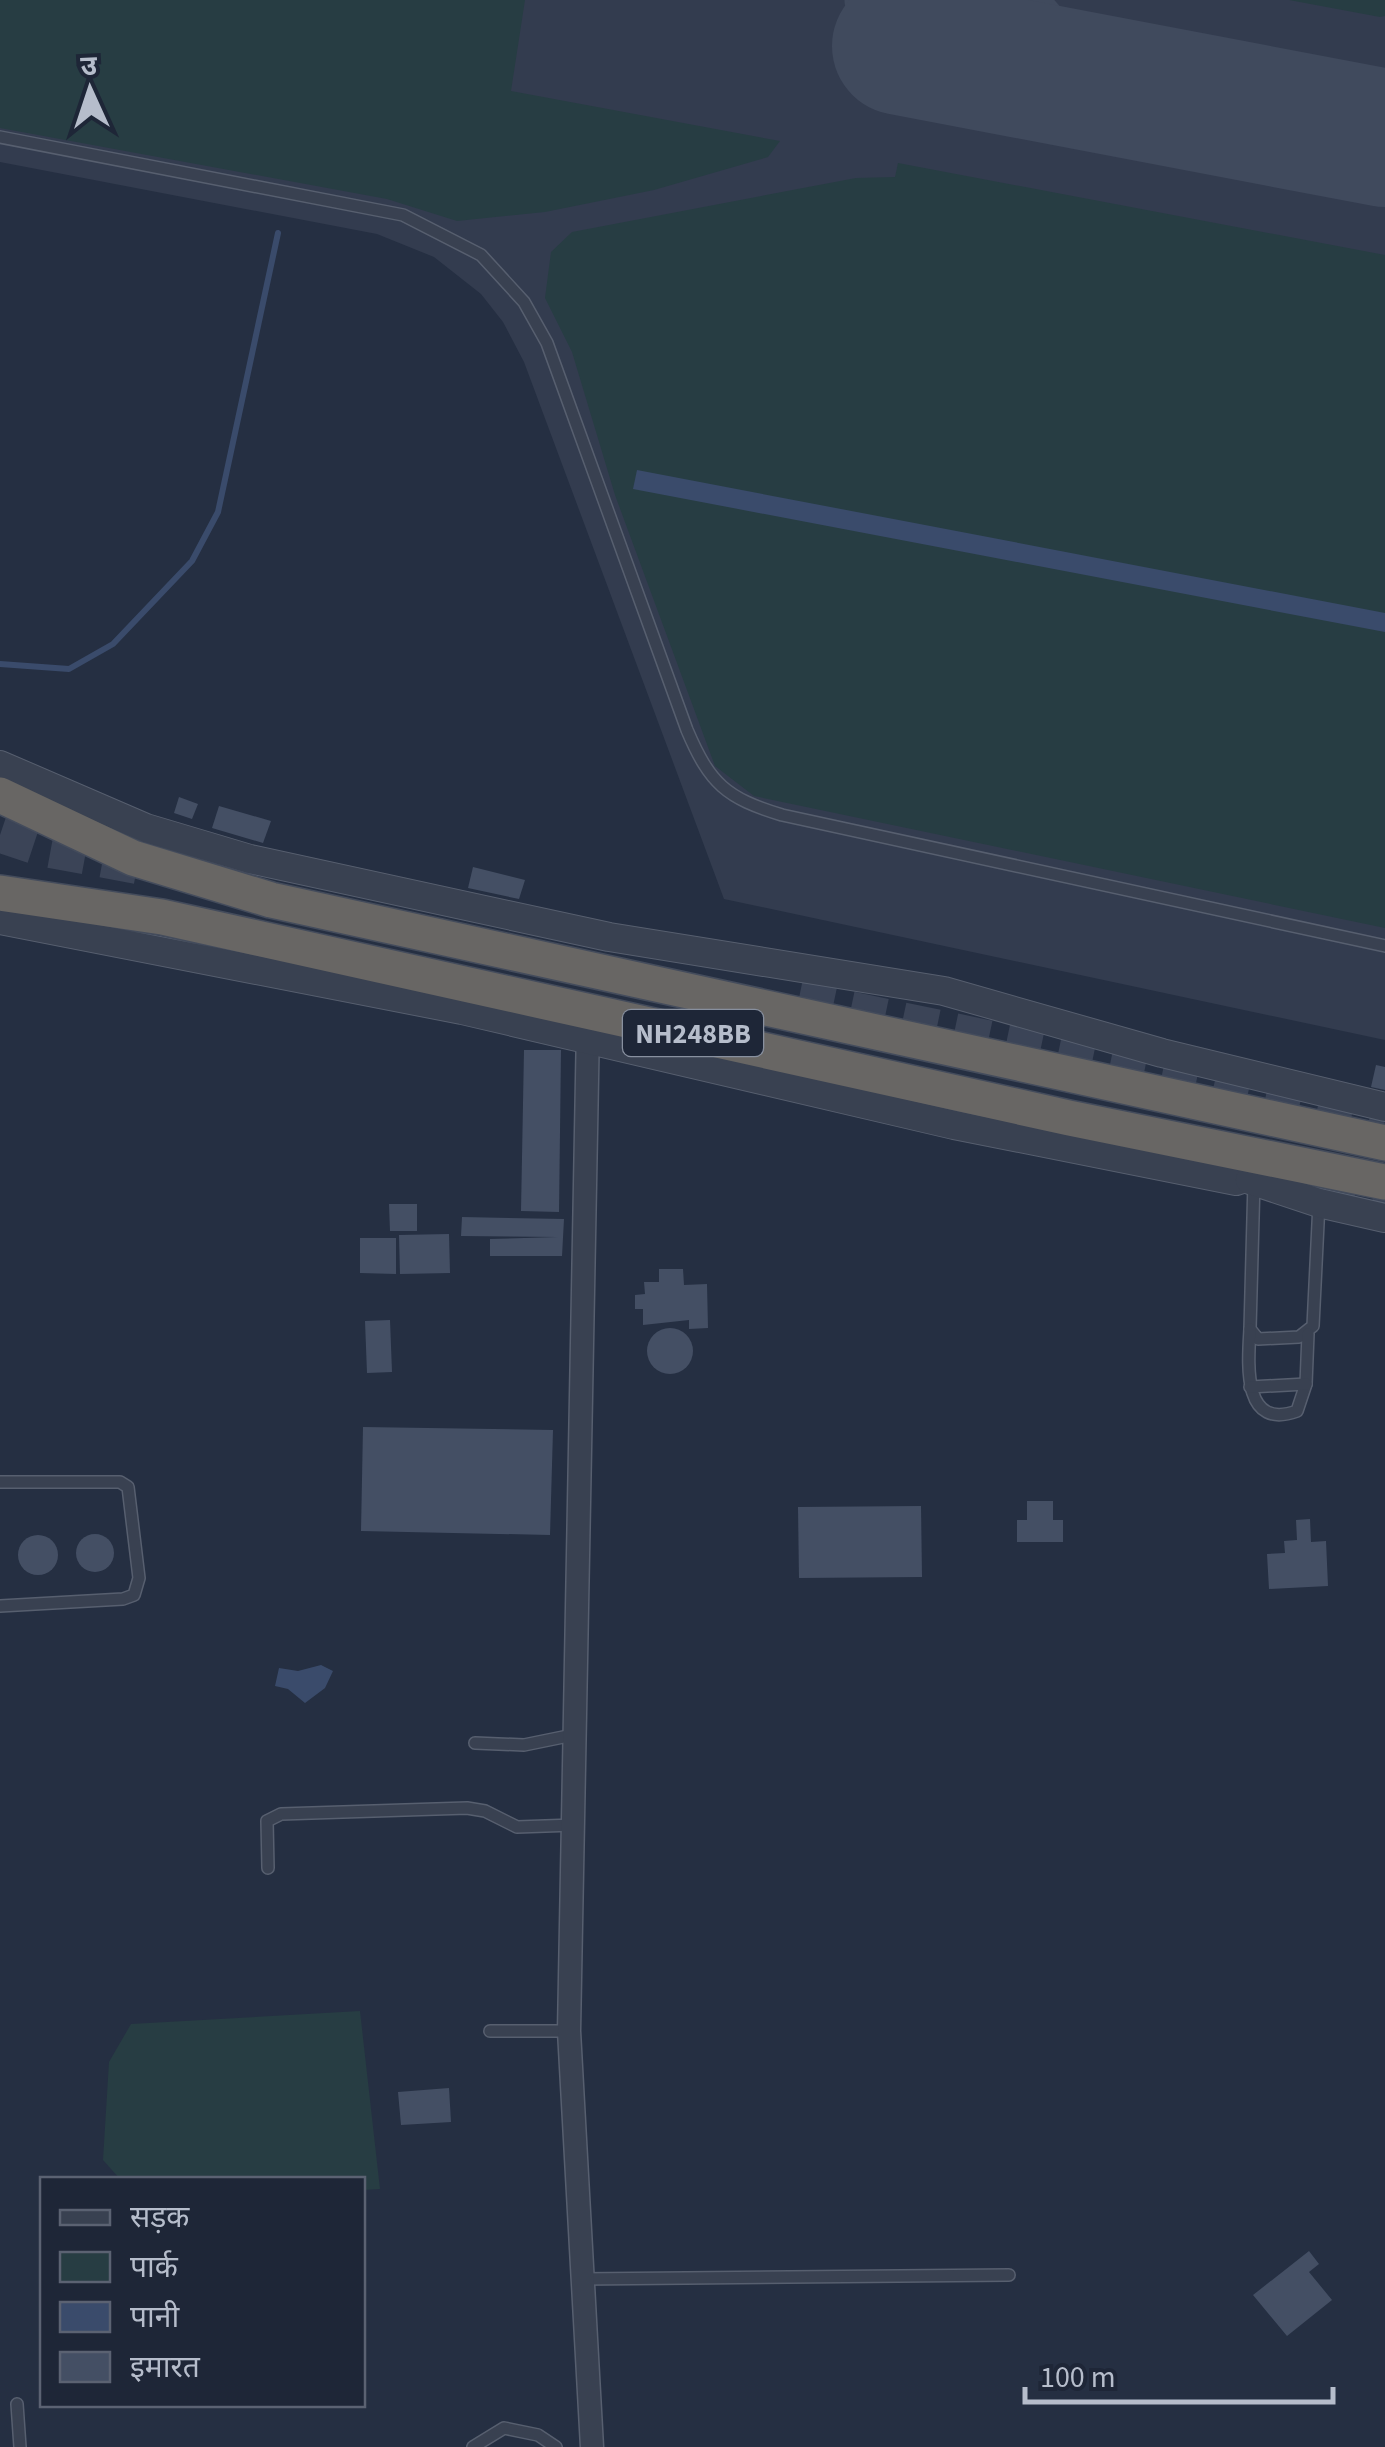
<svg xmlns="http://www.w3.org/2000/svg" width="1385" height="2447" font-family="'Source Sans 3','Noto Sans Devanagari',sans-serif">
  <rect width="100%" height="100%" fill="#252f42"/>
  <polygon fill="#333c4f" points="0,0 1385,0 1385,1040 724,899 524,362 503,322 481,294 434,257 377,234 0,162"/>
  <g fill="#273d43">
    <polygon points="0,0 525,0 511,91 780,141 768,157 654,190 545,212 457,221 387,199 0,128"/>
    <polygon points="1289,0 1385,0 1385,16 1380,17"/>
    <polygon points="898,163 1385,255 1385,928 754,796 715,766 615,495 572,352 545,298 551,252 572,232 856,178 895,177"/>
    <polygon points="360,2011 380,2189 363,2190 362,2180 120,2179 103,2160 109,2062 131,2024"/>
  </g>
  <g fill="#3a4b6b">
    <polygon points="637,470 1385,613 1385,632 633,489"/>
    <polygon points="321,1665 333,1671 325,1688 305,1703 288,1689 275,1686 279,1668 298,1671"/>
  </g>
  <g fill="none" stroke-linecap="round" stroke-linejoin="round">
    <polyline stroke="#3a4b6b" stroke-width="6" points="0,664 69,669 113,644 192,561 218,512 278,233"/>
    <g stroke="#404a5d" stroke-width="55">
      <polyline points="872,0 948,54"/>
      <polyline points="1018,0 1056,44 1110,86"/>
    </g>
    <polyline stroke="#404a5d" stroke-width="138" points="901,46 1385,138"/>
  </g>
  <g fill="#444f64">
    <polygon points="179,797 198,804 192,819 174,813"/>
    <polygon points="219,806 271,821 263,843 212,828"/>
    <polygon points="473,867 525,880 519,899 468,888"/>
    <polygon points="524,1050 561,1050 559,1212 521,1211"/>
    <polygon points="1376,1065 1385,1067 1385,1090 1371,1087"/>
    <polygon points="389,1204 417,1204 417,1231 390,1231"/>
    <polygon points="462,1217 564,1219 562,1256 490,1256 490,1239 558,1237 461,1236"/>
    <polygon points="449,1234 450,1273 400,1274 399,1235"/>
    <polygon points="360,1238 396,1238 396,1274 360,1273"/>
    <polygon points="659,1269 683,1269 684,1285 707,1284 708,1328 689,1329 689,1320 643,1325 643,1309 635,1309 635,1295 645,1294 644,1282 659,1282"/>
    <polygon points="390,1320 392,1372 367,1373 365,1321"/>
    <circle cx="670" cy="1351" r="23"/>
    <polygon points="363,1427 553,1430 550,1535 361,1531"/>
    <polygon points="1027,1501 1053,1501 1053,1520 1063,1520 1063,1542 1017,1542 1017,1520 1027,1520"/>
    <polygon points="921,1506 922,1577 799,1578 798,1507"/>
    <polygon points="1310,1519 1311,1542 1326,1541 1328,1586 1269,1589 1267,1554 1285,1553 1284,1541 1297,1540 1296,1520"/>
    <circle cx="95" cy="1553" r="19"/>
    <circle cx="38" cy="1555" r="20"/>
    <polygon points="449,2088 451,2122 401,2125 398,2092"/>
    <polygon points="1309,2251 1319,2264 1309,2272 1332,2300 1287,2336 1253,2295"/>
  </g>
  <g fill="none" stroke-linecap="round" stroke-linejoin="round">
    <g stroke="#3b4457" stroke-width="35" stroke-dasharray="35 18" stroke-linecap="butt">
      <polyline points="0,835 42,849 140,867"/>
      <polyline points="799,998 1385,1121"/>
      <polyline points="1269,1177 1385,1202"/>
    </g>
    <g stroke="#575f6f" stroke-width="14">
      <g id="service">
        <path d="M0,137L403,215L481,255L524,302L547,343L687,730C710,784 726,798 782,815L1385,946"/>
        <polyline points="1254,1181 1250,1329 1258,1339 1299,1337 1313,1326 1319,1203"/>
        <path d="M1250,1329C1248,1364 1242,1431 1297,1411L1306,1384L1308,1334"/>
        <polyline points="1250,1387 1306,1384"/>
        <polyline points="0,1482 120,1482 128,1487 139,1578 134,1595 123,1599 0,1606"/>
        <polyline points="475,1743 524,1745 573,1735"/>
        <polyline points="268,1868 267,1821 281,1814 467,1808 485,1811 517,1827 574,1825"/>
        <polyline points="490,2031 569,2031"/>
        <polyline points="581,2279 1009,2275"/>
        <polyline points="17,2404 20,2447"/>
        <polyline points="473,2447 504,2428 538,2435 556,2447"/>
      </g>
    </g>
    <g stroke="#575f6f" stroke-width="25">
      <polyline id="minor" points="588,1026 569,2031 592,2447"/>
    </g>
    <g stroke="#575f6f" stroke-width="30">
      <g id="tertiary">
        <polyline points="0,765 146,828 250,859 609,937 944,991 1162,1053 1385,1107"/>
        <polyline points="0,920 462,1010 954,1125 1236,1181 1253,1175 1257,1154"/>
        <polyline points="1250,1180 1319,1203 1385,1218"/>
      </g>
    </g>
    <g stroke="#444c5c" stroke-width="38">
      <g id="trunk">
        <polyline points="0,795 133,858 271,900 1385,1143"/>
        <polyline points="0,893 162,917 1069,1118 1385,1182"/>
      </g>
    </g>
    <use href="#service" stroke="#394151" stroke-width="11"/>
    <use href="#minor" stroke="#394151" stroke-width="22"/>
    <use href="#tertiary" stroke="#394151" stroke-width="28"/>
    <use href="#trunk" stroke="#686664" stroke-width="35"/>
  </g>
  <g text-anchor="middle" stroke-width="8" stroke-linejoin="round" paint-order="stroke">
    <rect fill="#1e2637" stroke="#88909f" stroke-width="2.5" x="623" y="1010" width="140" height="46" rx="8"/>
    <g font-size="28" font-weight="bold" fill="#b6bdcb">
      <text x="693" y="1043">NH248BB</text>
    </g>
  </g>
  <rect x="40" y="2177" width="325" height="230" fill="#1e2637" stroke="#5b6272" stroke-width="2.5"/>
  <rect x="60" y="2210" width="50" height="15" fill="#394151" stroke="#5b6272" stroke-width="2.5"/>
  <text x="130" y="2227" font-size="30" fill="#b6bdcb">सड़क</text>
  <rect x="60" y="2252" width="50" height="30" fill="#273d43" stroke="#5b6272" stroke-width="2.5"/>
  <text x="130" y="2277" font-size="30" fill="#b6bdcb">पार्क</text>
  <rect x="60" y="2302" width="50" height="30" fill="#3a4b6b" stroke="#5b6272" stroke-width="2.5"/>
  <text x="130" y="2327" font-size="30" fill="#b6bdcb">पानी</text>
  <rect x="60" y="2352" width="50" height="30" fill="#444f64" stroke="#5b6272" stroke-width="2.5"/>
  <text x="130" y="2377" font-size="30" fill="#b6bdcb">इमारत</text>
  <g transform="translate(90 90) rotate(357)" stroke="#1e2637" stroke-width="8" paint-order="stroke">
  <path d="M0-8L18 38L0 25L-18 38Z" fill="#b6bdcb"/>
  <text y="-15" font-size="28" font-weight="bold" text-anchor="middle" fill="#b6bdcb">उ</text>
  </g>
  <path d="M1025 2387v15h308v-15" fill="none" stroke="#b6bdcb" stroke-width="5"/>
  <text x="1040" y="2387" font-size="30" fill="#b6bdcb" stroke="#1e2637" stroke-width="8" paint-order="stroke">100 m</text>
</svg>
